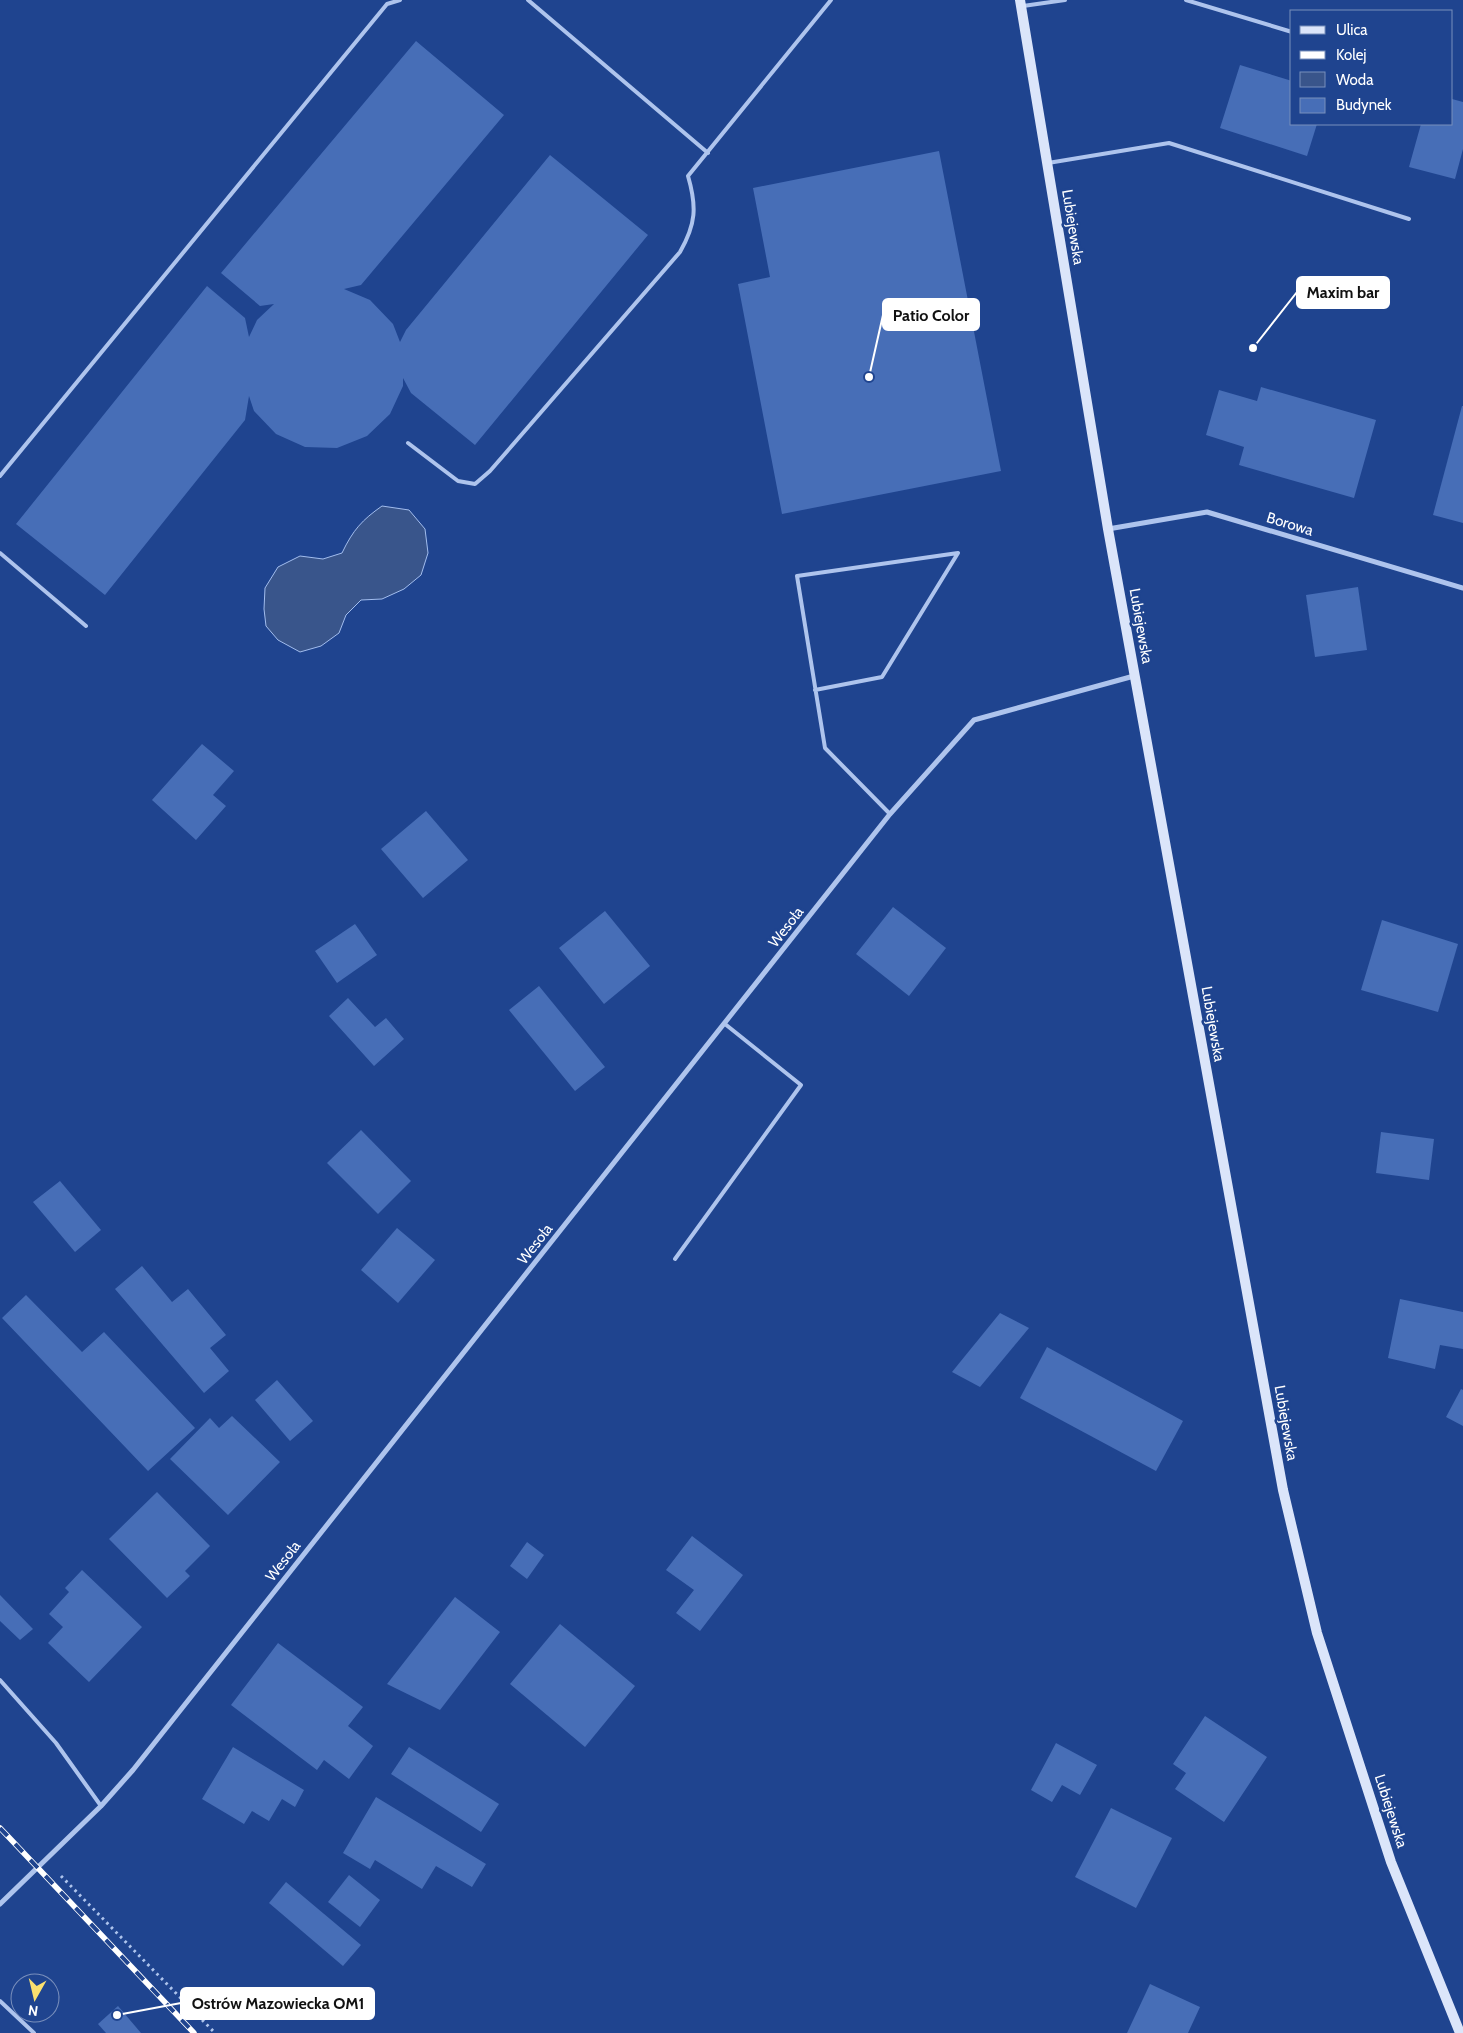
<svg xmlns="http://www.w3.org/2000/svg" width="1463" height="2033" font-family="Cabin,sans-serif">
  <rect width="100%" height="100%" fill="#1f448f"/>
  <path fill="#39558b" stroke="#a2bdee" d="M382,506L409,510L425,529L428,553L421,575L404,589L382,599L361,600L346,615L339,633L321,646L300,652L278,640L266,626L264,609L265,588L278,567L300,556L323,559L342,553C353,530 362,520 382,506Z"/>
  <g fill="#476eb7">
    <polygon points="416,41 504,115 361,285 344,289 370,300 393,324 400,342 406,330 550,155 648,235 475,445 411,393 403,378 403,386 390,414 367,436 337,448 305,447 276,434 254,411 249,396 245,420 105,595 16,524 207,286 245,318 249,337 257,320 274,304 260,306 221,273"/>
    <polygon points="1240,65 1292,81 1292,124 1317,124 1307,156 1220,128"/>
    <polygon points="1452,99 1463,102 1463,149 1455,179 1409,167 1421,124 1452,124"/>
    <polygon points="939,151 1001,471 782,514 738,284 770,277 753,188"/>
    <polygon points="1261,387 1376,420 1354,498 1239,465 1244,447 1206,435 1219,390 1257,401"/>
    <polygon points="1462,406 1463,406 1463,523 1433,515"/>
    <polygon points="1358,587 1367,650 1315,657 1306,595"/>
    <polygon points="202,744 234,771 213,795 226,806 196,840 152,800"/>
    <polygon points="426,811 468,860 423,898 381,849"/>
    <polygon points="893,907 946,948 909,996 856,954"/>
    <polygon points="605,911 650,966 604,1004 559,948"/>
    <polygon points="1382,920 1458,944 1438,1012 1361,990"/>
    <polygon points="355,924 377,955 337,983 315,951"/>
    <polygon points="539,986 605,1067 575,1091 509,1010"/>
    <polygon points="348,998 375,1027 386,1018 404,1039 374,1066 329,1016"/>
    <polygon points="361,1130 411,1181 378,1214 327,1163"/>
    <polygon points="1381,1132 1434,1139 1429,1180 1376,1173"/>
    <polygon points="60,1181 101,1230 75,1252 33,1202"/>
    <polygon points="397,1228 435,1260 398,1303 361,1270"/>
    <polygon points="142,1266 172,1302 188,1289 226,1335 210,1348 229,1371 204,1393 115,1289"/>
    <polygon points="26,1295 82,1352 104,1332 195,1428 148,1471 2,1318"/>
    <polygon points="1400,1299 1463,1312 1463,1349 1440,1345 1435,1369 1388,1358"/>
    <polygon points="1000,1313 1029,1328 980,1387 952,1372"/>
    <polygon points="1047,1347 1183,1421 1156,1471 1020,1398"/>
    <polygon points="277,1380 313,1421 290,1441 255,1400"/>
    <polygon points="1461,1389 1463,1390 1463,1426 1446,1417"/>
    <polygon points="232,1416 280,1462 228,1515 170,1459 210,1418 219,1428"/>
    <polygon points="157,1492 210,1546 185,1571 190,1576 167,1598 109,1539"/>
    <polygon points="692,1536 743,1575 700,1631 676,1613 694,1590 666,1570"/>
    <polygon points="527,1542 544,1555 527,1579 510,1566"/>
    <polygon points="82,1570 142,1627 89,1682 48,1643 63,1627 49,1614 69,1592 65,1588"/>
    <polygon points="0,1595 33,1629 20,1640 0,1621"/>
    <polygon points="455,1597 500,1632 440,1710 387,1684"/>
    <polygon points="560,1624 635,1686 585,1747 510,1684"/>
    <polygon points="278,1643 363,1707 348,1726 373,1746 349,1779 324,1760 317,1770 231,1705"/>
    <polygon points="1205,1716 1267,1757 1224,1822 1175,1789 1186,1773 1173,1764"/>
    <polygon points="1056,1743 1097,1765 1080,1795 1062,1785 1052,1802 1031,1790"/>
    <polygon points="233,1747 304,1790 295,1807 282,1799 269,1821 252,1811 244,1824 202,1799"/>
    <polygon points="409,1747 499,1804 481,1832 391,1774"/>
    <polygon points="376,1797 486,1864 472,1887 436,1866 422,1889 375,1860 370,1869 343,1853"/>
    <polygon points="1111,1808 1172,1838 1136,1908 1075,1877"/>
    <polygon points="349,1875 380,1900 360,1927 328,1902"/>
    <polygon points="286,1882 361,1945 343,1966 269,1903"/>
    <polygon points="1150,1984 1200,2007 1188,2033 1127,2033"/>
    <polygon points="118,2006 141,2033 106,2033 98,2024"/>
  </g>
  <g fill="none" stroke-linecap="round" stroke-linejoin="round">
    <polyline stroke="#aec4ed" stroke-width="3" stroke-dasharray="2.5 4" stroke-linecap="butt" points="61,1876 215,2033"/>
    <g stroke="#aec4ed" stroke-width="4">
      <polyline points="528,0 708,153"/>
      <polyline points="1186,0 1292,32"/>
      <polyline points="1023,6 1065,0"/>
      <polyline points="1048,163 1169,143 1409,219"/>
      <path d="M408,443L458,481L475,484L490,471L680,252C696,224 697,207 688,176L831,0"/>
      <polyline points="0,476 387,4 400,0"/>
      <polyline points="0,553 86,626"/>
      <polyline points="815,690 882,677 958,553 797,576 825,748 890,814"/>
      <polyline points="675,1259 801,1085 725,1024"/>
      <polyline points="0,1680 56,1743 101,1806"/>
      <polyline points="0,2001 34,2033"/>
    </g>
    <g stroke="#aec4ed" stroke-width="5">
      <polyline points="1108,529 1207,512 1463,588"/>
      <polyline points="0,1904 101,1806 133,1770 890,814 974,720 1134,676"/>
    </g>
    <polyline stroke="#dbe5fa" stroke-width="10" points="1020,0 1108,529 1283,1490 1317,1633 1391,1862 1460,2033"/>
    <g stroke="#fff" stroke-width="5.5">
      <polyline id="rail" points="0,1828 194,2033"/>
    </g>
    <use href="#rail" stroke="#1f448f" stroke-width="4" stroke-dasharray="11" stroke-linecap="butt"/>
  </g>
  <g text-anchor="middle" stroke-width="5" stroke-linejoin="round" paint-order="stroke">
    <g font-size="15" fill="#fff" stroke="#1f448f">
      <text transform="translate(1073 227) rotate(81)" y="5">Lubiejewska</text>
      <text transform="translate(1290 524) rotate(17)" y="5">Borowa</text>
      <text transform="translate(1141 626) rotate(80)" y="5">Lubiejewska</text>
      <text transform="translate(786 927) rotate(-52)" y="5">Wesoła</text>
      <text transform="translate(1213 1024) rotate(80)" y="5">Lubiejewska</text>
      <text transform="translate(535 1244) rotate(-52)" y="5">Wesoła</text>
      <text transform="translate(1286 1423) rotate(80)" y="5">Lubiejewska</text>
      <text transform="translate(283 1561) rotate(-52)" y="5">Wesoła</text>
      <text transform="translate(1391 1811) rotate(72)" y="5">Lubiejewska</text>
    </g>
  </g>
  <path fill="none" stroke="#fff" stroke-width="2" d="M1253 348L1297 292M869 377L883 315M117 2015L181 2003"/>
  <g fill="#fff" stroke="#1f448f" stroke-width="2">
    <circle cx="1253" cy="348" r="5"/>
    <circle cx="869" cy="377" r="5"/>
    <circle cx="117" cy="2015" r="5"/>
  </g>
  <g fill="#fff" stroke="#fff" stroke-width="2">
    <rect x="1297" y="277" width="92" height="31" rx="5"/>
    <rect x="883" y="299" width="96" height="31" rx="5"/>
    <rect x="181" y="1988" width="193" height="31" rx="5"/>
  </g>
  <g font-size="16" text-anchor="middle" font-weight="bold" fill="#111">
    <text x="1343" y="298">Maxim bar</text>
    <text x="931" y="321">Patio Color</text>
    <text x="278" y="2009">Ostrów Mazowiecka OM1</text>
  </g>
  <rect x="1290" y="10" width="162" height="115" fill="#1f448f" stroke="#798fbc"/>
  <rect x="1300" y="26" width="25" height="8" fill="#dbe5fa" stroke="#798fbc"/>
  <text x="1336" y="35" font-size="15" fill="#ffffff">Ulica</text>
  <rect x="1300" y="51" width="25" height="8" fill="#ffffff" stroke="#798fbc"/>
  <text x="1336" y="60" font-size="15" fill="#ffffff">Kolej</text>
  <rect x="1300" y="72" width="25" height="15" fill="#39558b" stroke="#798fbc"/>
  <text x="1336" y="85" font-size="15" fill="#ffffff">Woda</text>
  <rect x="1300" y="98" width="25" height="15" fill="#476eb7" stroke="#798fbc"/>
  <text x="1336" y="110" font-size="15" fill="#ffffff">Budynek</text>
  <g transform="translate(35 1998) rotate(188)"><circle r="24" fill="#1f448f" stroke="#798fbc"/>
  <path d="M0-4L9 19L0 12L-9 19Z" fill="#fbe16e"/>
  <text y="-8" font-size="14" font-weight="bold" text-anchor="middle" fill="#ffffff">N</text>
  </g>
</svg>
